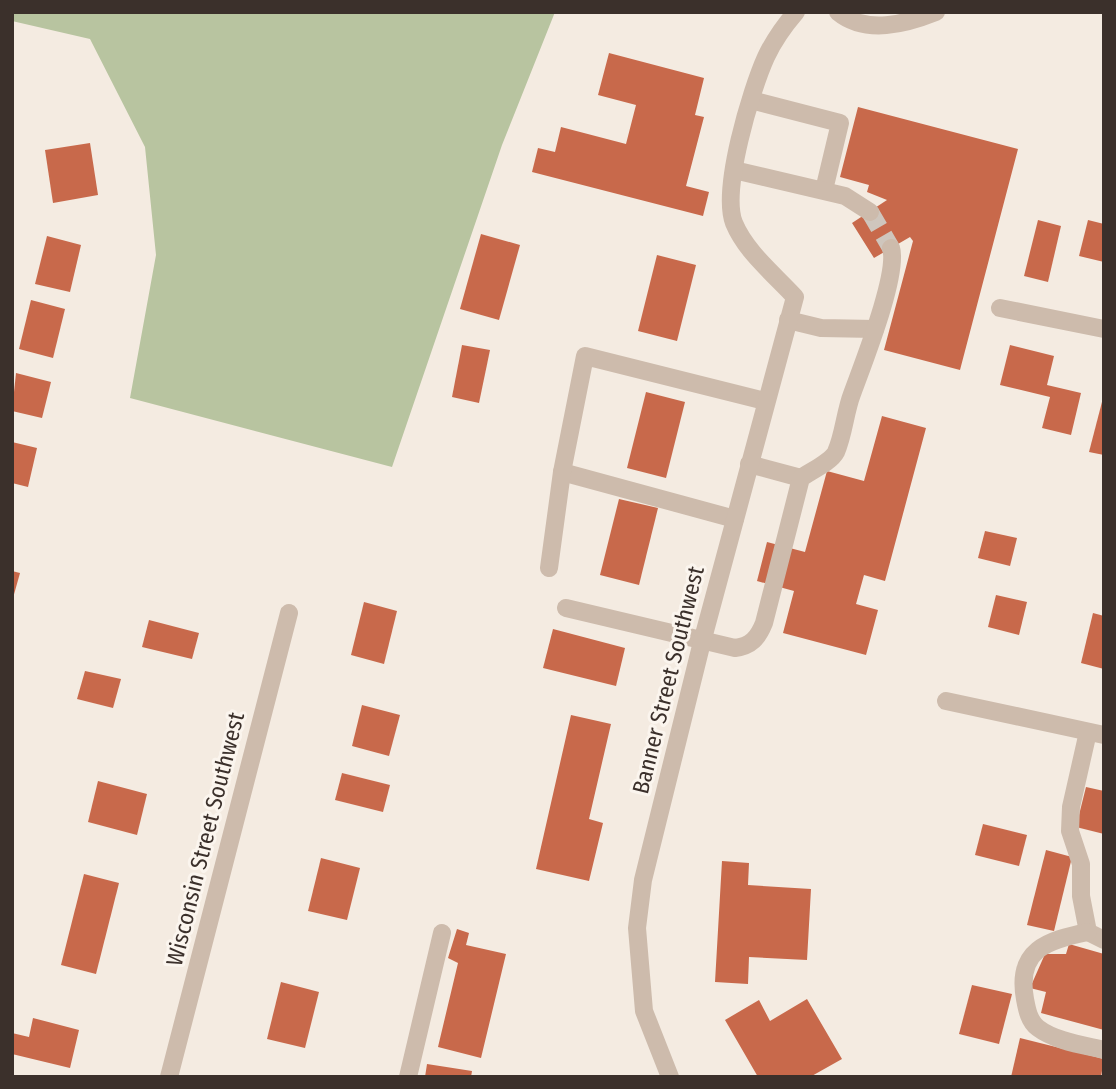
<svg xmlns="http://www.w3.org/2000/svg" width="1116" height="1089" font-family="'Fira Sans Condensed',sans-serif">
  <rect width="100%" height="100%" fill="#f4ebe1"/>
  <polygon fill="#b8c4a0" points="12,12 555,12 502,145 392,467 130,398 156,255 145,147 90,39 12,21"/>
  <g fill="#c8694b">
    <polygon points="609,53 704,78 695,115 704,117 686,186 709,192 703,216 532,172 538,148 555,152 561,127 626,144 636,105 598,95"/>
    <polygon points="858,107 1018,149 960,370 884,350 913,241 910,237 874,258 852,223 887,200 867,192 869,185 840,177"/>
    <polygon points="90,143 98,195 53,203 45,150"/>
    <polygon points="1038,220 1061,226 1048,282 1024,276"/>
    <polygon points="1088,220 1104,224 1104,262 1079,256"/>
    <polygon points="481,234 520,245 499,320 460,309"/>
    <polygon points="47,236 81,245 70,292 35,284"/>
    <polygon points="657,255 696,265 677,341 638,331"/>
    <polygon points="31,300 65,309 53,358 19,349"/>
    <polygon points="462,345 490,350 479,403 452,397"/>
    <polygon points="1010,345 1054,356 1047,385 1081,393 1071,435 1042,428 1050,397 1000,385"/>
    <polygon points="16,373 51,382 42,418 12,411"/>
    <polygon points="646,392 685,402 666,478 627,468"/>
    <polygon points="1103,398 1104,398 1104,455 1089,452"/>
    <polygon points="882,416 926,428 885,581 864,575 856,604 878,610 866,655 783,633 794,591 757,581 767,542 805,552 827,471 864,481"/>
    <polygon points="12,442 37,448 28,487 12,483"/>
    <polygon points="619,499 658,508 639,585 600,575"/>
    <polygon points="985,531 1017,538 1010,566 978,558"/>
    <polygon points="12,571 20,573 13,598 12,598"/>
    <polygon points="996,595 1027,602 1019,635 988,627"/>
    <polygon points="364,602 397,611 384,664 351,655"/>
    <polygon points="1093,613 1104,616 1104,669 1081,663"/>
    <polygon points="149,620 199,633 192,659 142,647"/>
    <polygon points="553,629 625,648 616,686 543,668"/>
    <polygon points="85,671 121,679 113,708 77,699"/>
    <polygon points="362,705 400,715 389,756 352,746"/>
    <polygon points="571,715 611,724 589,819 603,823 589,881 536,869"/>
    <polygon points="342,773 390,785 383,812 335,800"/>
    <polygon points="98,781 147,794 137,835 88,822"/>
    <polygon points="1086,787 1104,791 1104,834 1076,827"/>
    <polygon points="983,824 1027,835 1019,866 975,855"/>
    <polygon points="1046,850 1072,857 1054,931 1027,925"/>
    <polygon points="321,858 360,868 347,920 308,911"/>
    <polygon points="722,861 749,863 748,885 811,889 807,960 749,957 748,984 715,982"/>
    <polygon points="84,874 119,883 96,974 61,965"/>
    <polygon points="457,929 469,933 466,945 506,954 481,1058 438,1047 458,963 448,958"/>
    <polygon points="1069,944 1104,954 1104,1030 1041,1013 1046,992 1030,988 1045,954 1066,954"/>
    <polygon points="281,982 319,992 305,1048 267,1039"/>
    <polygon points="972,985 1012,994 999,1044 959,1034"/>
    <polygon points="807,999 842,1059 810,1077 758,1077 725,1020 759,1000 770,1021"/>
    <polygon points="33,1018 79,1030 70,1068 12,1054 12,1033 29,1037"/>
    <polygon points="1020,1038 1104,1059 1101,1077 1011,1077"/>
    <polygon points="427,1064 472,1071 471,1077 425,1077"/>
  </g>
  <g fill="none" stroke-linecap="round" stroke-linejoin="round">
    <polyline stroke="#cfc6bd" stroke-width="18" stroke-dasharray="18 9" stroke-linecap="butt" points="870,212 891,248"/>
    <g stroke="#cdbbac" stroke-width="18">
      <path d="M838,12C866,35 906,24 936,12"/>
      <polyline points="751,100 840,123 824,190"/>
      <polyline points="734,170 845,196 870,212"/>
      <polyline points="1000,308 1104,329"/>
      <polyline points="788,320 821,328 875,329"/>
      <polyline points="749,464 801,478"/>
      <polyline points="562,472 735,519"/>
      <polyline points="549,568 562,472 585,356 765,401"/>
      <path d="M566,608L735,648C751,646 758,638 764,623L801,478C811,471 831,462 836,452C844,434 845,412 852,394C862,366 899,274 891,248"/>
      <polyline points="946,701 1104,735"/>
      <polyline points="1088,732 1071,807 1070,831 1081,864 1081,896 1088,932 1104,940"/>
      <path d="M1088,932C1047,940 1016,950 1025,999C1027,1010 1029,1021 1038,1028C1055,1041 1083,1045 1104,1050"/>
      <polyline points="169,1077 289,613"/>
      <polyline points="408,1077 442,933"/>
      <path d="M670,1077L644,1011L637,928L643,880L702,642L795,297C774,274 746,252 734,223C721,190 751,90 766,57C774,40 784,26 796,12"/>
    </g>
  </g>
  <g text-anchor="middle" stroke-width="6" stroke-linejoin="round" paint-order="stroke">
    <g font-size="23" fill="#3b302b" stroke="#fbf5ee">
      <text transform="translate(668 680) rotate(-76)" y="8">Banner Street Southwest</text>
      <text transform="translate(205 839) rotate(-76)" y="8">Wisconsin Street Southwest</text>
    </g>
  </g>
  <rect width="1116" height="1089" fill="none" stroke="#3b302b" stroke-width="28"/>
</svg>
